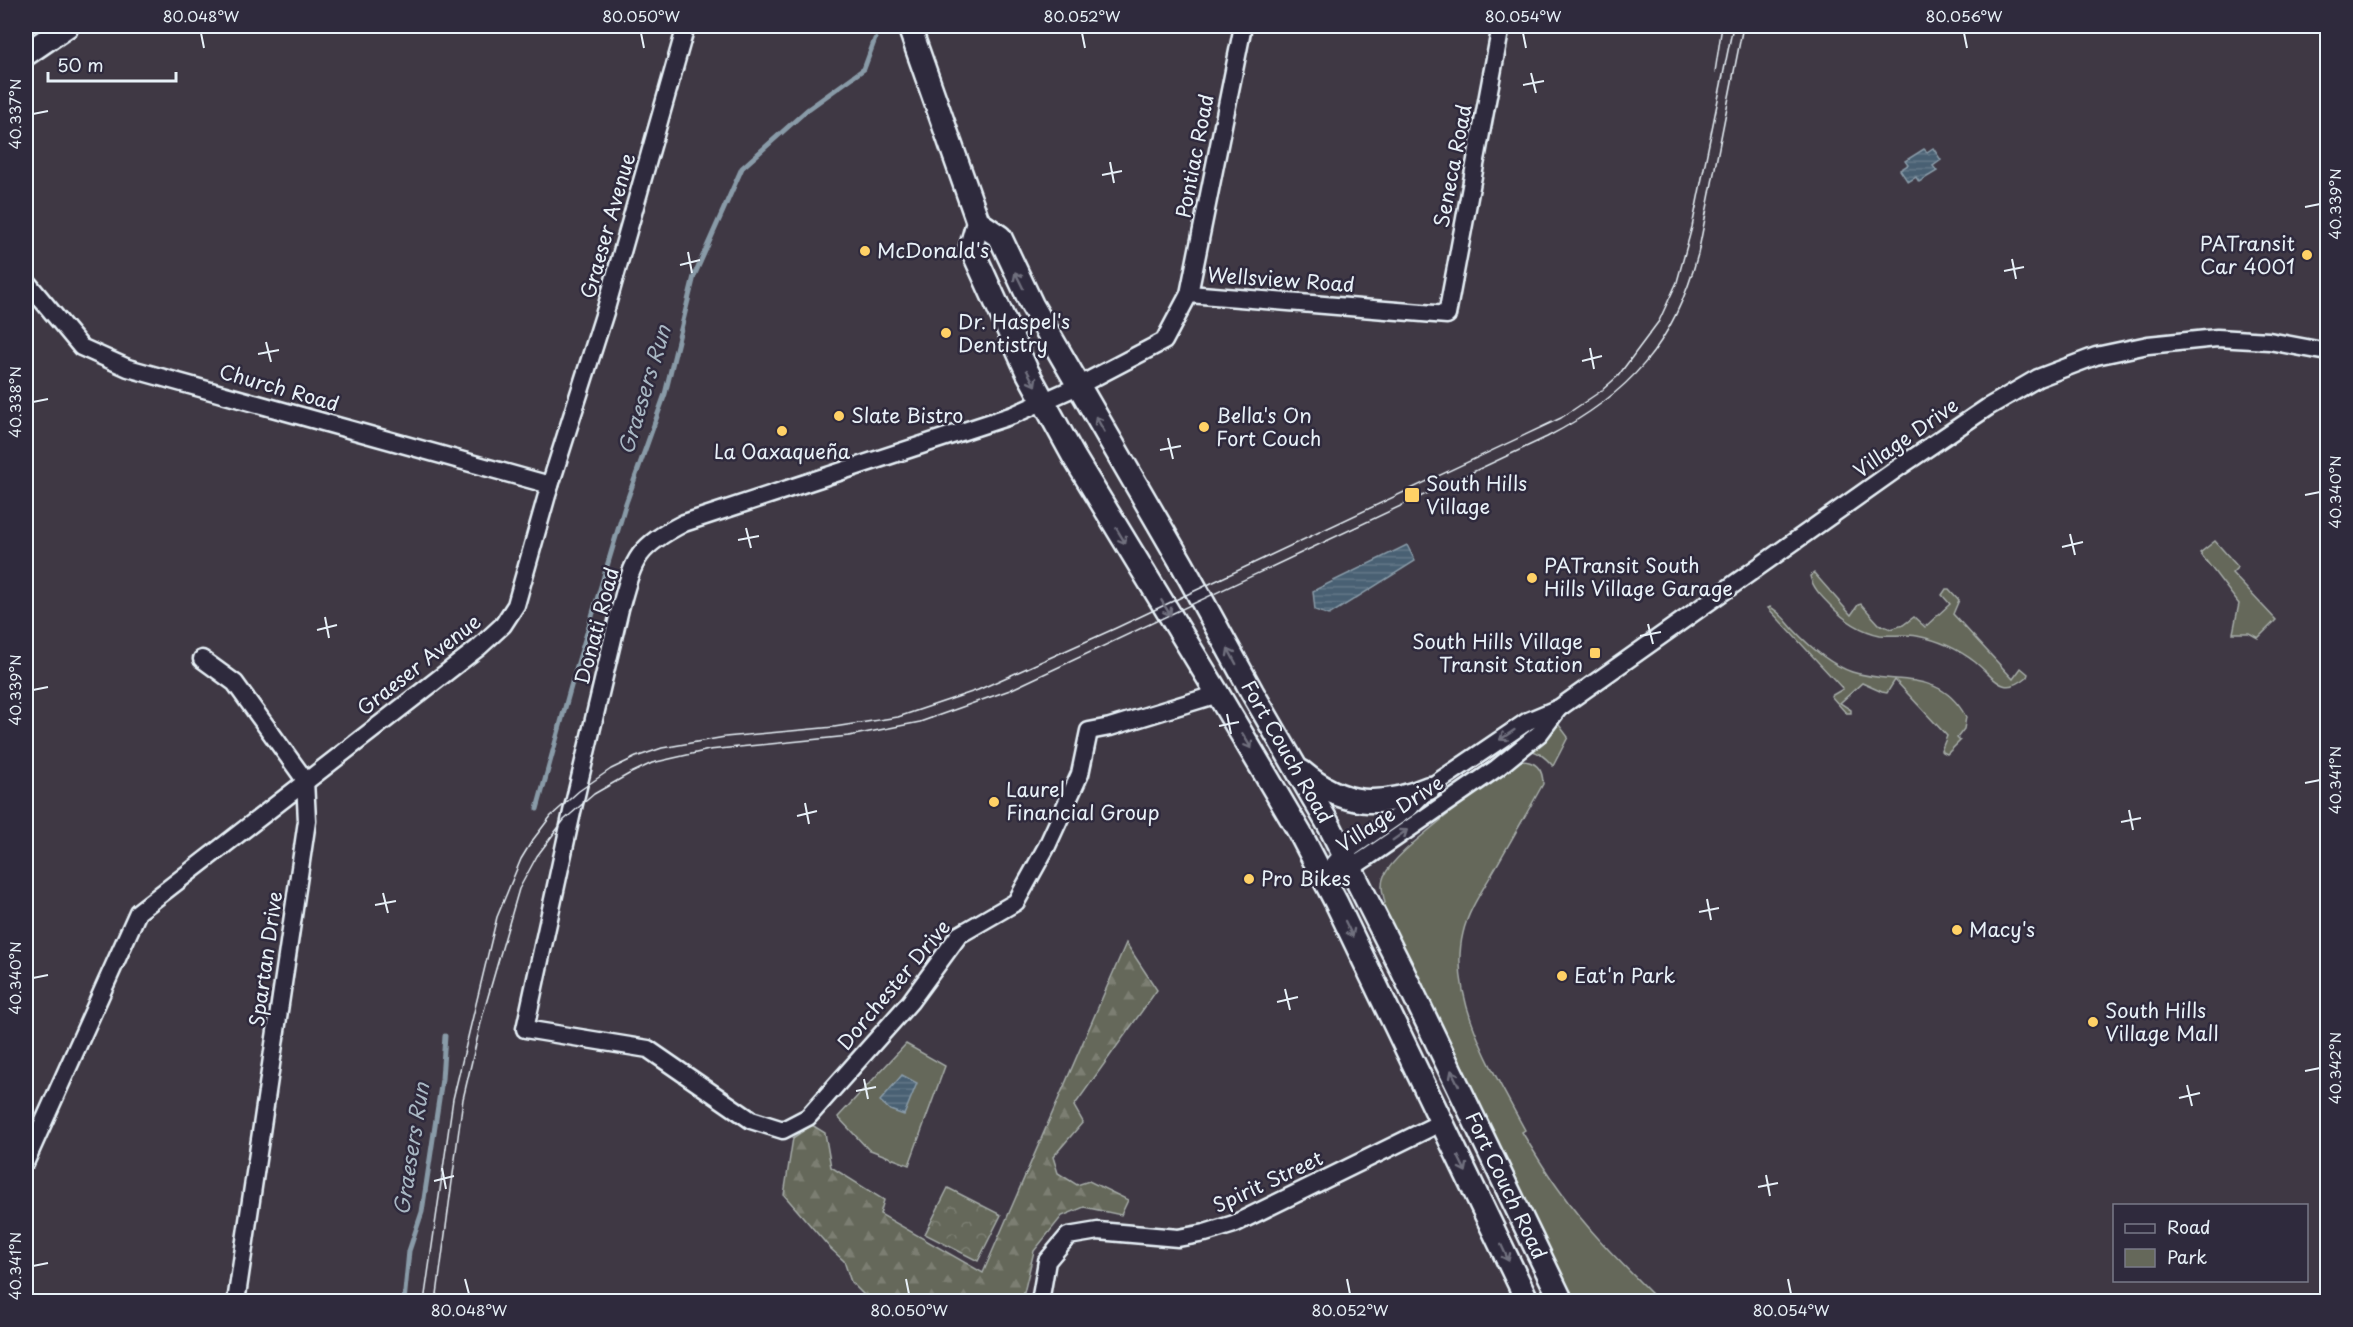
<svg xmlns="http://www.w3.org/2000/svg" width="2353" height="1327" font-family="'Playpen Sans',sans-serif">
  <defs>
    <pattern id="forest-firs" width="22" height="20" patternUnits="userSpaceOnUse" patternTransform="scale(1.5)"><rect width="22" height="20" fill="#65685a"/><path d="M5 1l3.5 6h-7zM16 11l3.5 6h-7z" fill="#7b7e72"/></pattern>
    <pattern id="park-crowns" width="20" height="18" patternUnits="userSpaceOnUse" patternTransform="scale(1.5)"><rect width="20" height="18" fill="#65685a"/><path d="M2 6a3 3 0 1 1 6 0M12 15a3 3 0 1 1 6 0" fill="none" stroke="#7b7e72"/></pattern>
    <pattern id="water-rules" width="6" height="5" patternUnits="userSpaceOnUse" patternTransform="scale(1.5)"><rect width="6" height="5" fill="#496173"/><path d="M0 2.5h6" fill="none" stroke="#637888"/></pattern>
  </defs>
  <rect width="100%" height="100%" fill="#3f3844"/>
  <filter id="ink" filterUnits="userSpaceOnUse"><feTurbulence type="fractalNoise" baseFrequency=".0167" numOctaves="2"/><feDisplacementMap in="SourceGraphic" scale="12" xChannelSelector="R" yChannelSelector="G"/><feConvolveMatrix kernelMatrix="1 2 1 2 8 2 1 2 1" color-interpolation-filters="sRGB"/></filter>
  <g filter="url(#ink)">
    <g fill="#65685a" stroke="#a6aca9" stroke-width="1.5">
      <polygon points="2215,541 2238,567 2232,573 2276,620 2258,638 2249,633 2233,633 2239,604 2200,553"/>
      <path d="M1814,573L1851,615L1858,605L1861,604L1879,624L1891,629L1903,625L1914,617L1925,627L1950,604L1942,595L1946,589H1949L1959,600L1953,614L2013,679L2021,668L2028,674L2027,677C2002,698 1994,677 1975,662C1958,649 1938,640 1917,636C1905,634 1892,636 1880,635C1860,631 1844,620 1830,605C1821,596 1813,588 1810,576Z"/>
      <path d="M1770,607C1779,611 1786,621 1793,629C1809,646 1829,664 1852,672C1895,686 1939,667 1966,717L1964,729L1957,738L1960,741L1947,754L1941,751L1947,736L1895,680L1887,693L1882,692L1862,683L1840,703L1851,710V713H1846L1831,696L1843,689L1768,608Z"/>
      <path d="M1559,725L1568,737L1553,766C1544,756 1538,751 1524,749Z"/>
      <path d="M1521,761C1536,761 1543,769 1543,784C1527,813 1510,842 1493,872C1482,891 1468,911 1463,933C1447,999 1495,1074 1525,1130L1522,1132C1534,1152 1546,1172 1560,1191C1588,1231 1624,1266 1659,1301H1574L1382,905L1385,903C1383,894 1380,885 1384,876C1394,855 1435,826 1453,810L1452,807Z"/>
      <polygon points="906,1044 945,1066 909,1165 868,1149 838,1117"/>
    </g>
    <polygon fill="url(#forest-firs)" stroke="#a6aca9" stroke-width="1.5" points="1126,943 1157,990 1074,1106 1083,1122 1053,1157 1058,1173 1077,1185 1089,1181 1128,1200 1121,1215 1084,1207 1062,1216 1034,1251 1022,1301 870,1301 851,1282 844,1261 830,1248 784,1195 793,1138 812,1125 825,1133 831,1167 884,1200 880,1214 983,1273"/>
    <polygon fill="url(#park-crowns)" stroke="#a6aca9" stroke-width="1.5" points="948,1188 1001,1215 978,1261 925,1234"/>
    <g fill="url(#water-rules)" stroke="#899ba8" stroke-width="1.5">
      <polygon points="1933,148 1941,160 1933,166 1937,171 1919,182 1916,177 1908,182 1900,170 1908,165 1905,161 1924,149 1927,152"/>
      <polygon points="1407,545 1415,561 1329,615 1315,610 1313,591"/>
      <polygon points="902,1075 917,1083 904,1115 890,1110 880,1101"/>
    </g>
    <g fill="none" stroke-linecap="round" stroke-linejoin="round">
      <g stroke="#899ba8" stroke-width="5">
        <polyline points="537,809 571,686 626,503 665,394 694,276 742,168 807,110 864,69 875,39"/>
        <polyline points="404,1302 409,1251 422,1212 442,1079 445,1036"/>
      </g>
      <g stroke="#e8f1f8" stroke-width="21">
        <g id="street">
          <polyline points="26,281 81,347 128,368 550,485"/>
          <polyline points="1189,294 1447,315 1501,26"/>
          <polyline points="202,659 235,683 305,780 307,821 236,1302"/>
          <path d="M1218,694L1110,727L1089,731L1080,774L1047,846L1016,902L959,935L910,1002L808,1117L783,1130L751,1120L648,1049L525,1029L572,812L620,609C634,559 635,548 684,523L1013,415L1078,386L1164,341L1189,294L1243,26"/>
          <polyline points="1340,871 1351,868 1368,857 1497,768 1540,733 1558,709"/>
          <polyline points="1324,876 1344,853 1409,808 1429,788 1528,721 1559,708 1898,468 1988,407 2038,378 2096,356 2148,345 2217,338 2269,341 2328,352"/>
          <polyline points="26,1161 138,912 478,648 503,625 516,605 547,495 605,312 686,26"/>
          <polyline points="1040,1302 1047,1261 1068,1236 1098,1231 1178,1238 1205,1233 1234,1224 1442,1122"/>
        </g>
      </g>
      <g stroke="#e8f1f8" stroke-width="27">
        <g id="secondary">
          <path id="s1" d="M909,26L978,222L1000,237L1032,305L1182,564L1252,692L1330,827L1402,970L1562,1302"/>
          <polyline points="26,54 67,26"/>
          <polyline points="978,222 971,247 1027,371 1074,457 1218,694 1300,833 1336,902 1528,1302"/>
          <path d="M1302,772C1343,807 1381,808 1429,788"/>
        </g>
      </g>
      <use href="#street" stroke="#2f2a3d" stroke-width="16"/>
      <use href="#secondary" stroke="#2f2a3d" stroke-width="22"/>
      <g stroke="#e8f1f8" stroke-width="1.5">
        <polyline points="1715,72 1722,26"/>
        <polyline points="424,1302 453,1099 497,917 521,859 532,841 551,816 579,791 611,769 636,757 662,748 725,737 834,727 898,717 978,690 1116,628 1561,418 1601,391 1618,376 1659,321 1677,282 1692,227 1733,26"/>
        <path d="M436,1302L463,1099L483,1014L519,889L537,856L564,820L594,794L629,774L652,763L709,750L849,736L920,722L1010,690L1547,437C1630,394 1674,344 1698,254L1743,26"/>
      </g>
    </g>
    <defs><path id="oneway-shaft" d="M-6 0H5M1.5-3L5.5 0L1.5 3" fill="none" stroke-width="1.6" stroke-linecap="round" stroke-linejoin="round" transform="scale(1.5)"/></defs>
    <g stroke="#70707e">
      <use href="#oneway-shaft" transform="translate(1019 280) rotate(-116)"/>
      <use href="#oneway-shaft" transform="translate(1031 378) rotate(62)"/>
      <use href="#oneway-shaft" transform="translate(1100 424) rotate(-120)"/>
      <use href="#oneway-shaft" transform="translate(1121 536) rotate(59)"/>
      <use href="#oneway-shaft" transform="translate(1166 608) rotate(59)"/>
      <use href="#oneway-shaft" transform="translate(1232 656) rotate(-118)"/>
      <use href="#oneway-shaft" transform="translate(1507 735) rotate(146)"/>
      <use href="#oneway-shaft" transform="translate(1247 741) rotate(59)"/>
      <use href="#oneway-shaft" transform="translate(1400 835) rotate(-35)"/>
      <use href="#oneway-shaft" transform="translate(1349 929) rotate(64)"/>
      <use href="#oneway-shaft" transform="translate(1455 1078) rotate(-116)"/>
      <use href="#oneway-shaft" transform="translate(1462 1164) rotate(64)"/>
      <use href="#oneway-shaft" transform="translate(1505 1253) rotate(65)"/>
    </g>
  </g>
  <path fill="none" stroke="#e8f1f8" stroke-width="2" d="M201,33L204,48M641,33L644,48M1082,33L1085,48M1523,33L1526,48M1964,33L1967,48M1531,73L1536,93M1523,85L1544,81M33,114L48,111M1110,162L1114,183M1102,175L1122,171M2305,207L2320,204M688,252L692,273M2012,259L2016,279M680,265L700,260M2004,271L2024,267M266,342L271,362M1590,348L1594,369M258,354L279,350M1582,361L1602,356M33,402L48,399M1168,438L1173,459M1160,450L1181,446M2305,495L2320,492M746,528L751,548M2070,534L2075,555M738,540L759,536M2062,547L2083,542M325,617L329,638M1648,624L1653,644M317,630L337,625M1640,636L1661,632M33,690L48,687M1227,714L1231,734M1219,726L1239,722M2305,783L2320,780M805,803L809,824M2129,810L2133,830M797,816L817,811M2121,822L2141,818M383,893L388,913M1707,899L1711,920M375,905L396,901M1699,912L1719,908M33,978L48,975M1285,989L1290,1010M1277,1002L1298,997M2305,1071L2320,1068M864,1079L868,1099M2187,1085L2192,1106M856,1091L876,1087M2179,1098L2200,1093M442,1168L446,1189M1766,1175L1770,1196M434,1181L454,1176M1758,1187L1778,1183M33,1266L48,1263M465,1279L469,1294M906,1279L909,1294M1347,1279L1350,1294M1788,1279L1791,1294"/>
  <g fill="#ffd166" stroke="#2f2a3d" stroke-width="2">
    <circle cx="865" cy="251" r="6"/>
    <circle cx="2307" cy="255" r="6"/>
    <circle cx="946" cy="333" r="6"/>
    <circle cx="839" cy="416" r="6"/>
    <circle cx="1204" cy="427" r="6"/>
    <circle cx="782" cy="431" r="6"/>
    <rect x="1404" y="487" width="16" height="16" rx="3"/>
    <circle cx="1532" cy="578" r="6"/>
    <rect x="1589" y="647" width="12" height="12" rx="3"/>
    <circle cx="994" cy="802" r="6"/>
    <circle cx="1249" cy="879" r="6"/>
    <circle cx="1957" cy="930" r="6"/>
    <circle cx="1562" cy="976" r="6"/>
    <circle cx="2093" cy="1022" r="6"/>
  </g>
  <g text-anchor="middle" stroke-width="5" stroke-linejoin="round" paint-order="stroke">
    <g font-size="20" fill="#e8f1f8" stroke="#2f2a3d">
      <text transform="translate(1195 156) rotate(-79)" y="7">Pontiac Road</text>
      <text transform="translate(1453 166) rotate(-79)" y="7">Seneca Road</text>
      <text transform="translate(608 226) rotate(-74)" y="7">Graeser Avenue</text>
      <text transform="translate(1281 280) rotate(4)" y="7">Wellsview Road</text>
      <text transform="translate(279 388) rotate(16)" y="7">Church Road</text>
      <text transform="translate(1906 438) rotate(-35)" y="7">Village Drive</text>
      <text transform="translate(597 626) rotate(-75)" y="7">Donati Road</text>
      <text transform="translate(419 665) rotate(-38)" y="7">Graeser Avenue</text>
      <text dy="7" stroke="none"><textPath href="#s1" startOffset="824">Fort Couch Road</textPath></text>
      <text transform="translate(1390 814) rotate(-33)" y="7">Village Drive</text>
      <text transform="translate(266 959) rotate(-82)" y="7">Spartan Drive</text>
      <text transform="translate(894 985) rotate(-50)" y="7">Dorchester Drive</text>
      <text transform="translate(1268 1182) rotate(-25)" y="7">Spirit Street</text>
      <text dy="7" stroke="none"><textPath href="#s1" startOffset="1310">Fort Couch Road</textPath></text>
    </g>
    <g font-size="20" fill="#e8f1f8" stroke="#2f2a3d" text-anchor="start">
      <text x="2295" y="251" text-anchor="end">PATransit<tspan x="2295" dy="23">Car 4001</tspan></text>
      <text x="877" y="258">McDonald's</text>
      <text x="958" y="329">Dr. Haspel's<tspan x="958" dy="23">Dentistry</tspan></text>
      <text x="851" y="423">Slate Bistro</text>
      <text x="1216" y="423">Bella's On<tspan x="1216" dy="23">Fort Couch</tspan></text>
      <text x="782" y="459" text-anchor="middle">La Oaxaqueña</text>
      <text x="1426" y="491">South Hills<tspan x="1426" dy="23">Village</tspan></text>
      <text x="1544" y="573">PATransit South<tspan x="1544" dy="23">Hills Village Garage</tspan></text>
      <text x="1583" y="649" text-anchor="end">South Hills Village<tspan x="1583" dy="23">Transit Station</tspan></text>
      <text x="1006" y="797">Laurel<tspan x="1006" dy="23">Financial Group</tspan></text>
      <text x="1261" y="886">Pro Bikes</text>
      <text x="1969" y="937">Macy's</text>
      <text x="1574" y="983">Eat'n Park</text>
      <text x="2105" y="1018">South Hills<tspan x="2105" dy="23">Village Mall</tspan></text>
    </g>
    <g font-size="21" font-style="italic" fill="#a8b7c3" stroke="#2f2a3d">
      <text transform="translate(645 390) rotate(-73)" y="7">Graesers Run</text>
      <text transform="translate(412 1149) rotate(-81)" y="7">Graesers Run</text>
    </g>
  </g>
  <rect width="2353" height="1327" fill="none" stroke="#2f2a3d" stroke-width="66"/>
  <rect x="2113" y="1204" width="195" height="78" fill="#2f2a3d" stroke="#797a88" stroke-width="1.5"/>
  <rect x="2125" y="1224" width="30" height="9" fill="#2f2a3d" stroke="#797a88" stroke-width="1.5"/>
  <text x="2167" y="1234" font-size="18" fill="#e8f1f8">Road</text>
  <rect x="2125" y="1249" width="30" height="18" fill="#65685a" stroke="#797a88" stroke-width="1.5"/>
  <text x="2167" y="1264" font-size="18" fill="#e8f1f8">Park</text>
  <path d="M48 72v9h128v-9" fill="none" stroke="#e8f1f8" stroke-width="3"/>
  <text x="57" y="72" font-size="18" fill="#e8f1f8" stroke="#2f2a3d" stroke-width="4.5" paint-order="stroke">50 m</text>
  <rect x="33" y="33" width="2287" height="1261" fill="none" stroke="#e8f1f8" stroke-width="2"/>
  <g font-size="15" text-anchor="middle" fill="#e8f1f8">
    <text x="201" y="22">80.048°W</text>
    <text x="641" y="22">80.050°W</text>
    <text x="1082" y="22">80.052°W</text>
    <text x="1523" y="22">80.054°W</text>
    <text x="1964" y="22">80.056°W</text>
    <text transform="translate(16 114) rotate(-90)" y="5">40.337°N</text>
    <text transform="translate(2336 204) rotate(-90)" y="5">40.339°N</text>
    <text transform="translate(16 402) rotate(-90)" y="5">40.338°N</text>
    <text transform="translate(2336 492) rotate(-90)" y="5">40.340°N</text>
    <text transform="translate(16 690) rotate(-90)" y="5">40.339°N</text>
    <text transform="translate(2336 780) rotate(-90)" y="5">40.341°N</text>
    <text transform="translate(16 978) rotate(-90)" y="5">40.340°N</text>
    <text transform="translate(2336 1068) rotate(-90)" y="5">40.342°N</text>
    <text transform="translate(16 1266) rotate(-90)" y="5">40.341°N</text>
    <text x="469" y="1316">80.048°W</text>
    <text x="909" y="1316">80.050°W</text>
    <text x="1350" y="1316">80.052°W</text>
    <text x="1791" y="1316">80.054°W</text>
  </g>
</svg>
